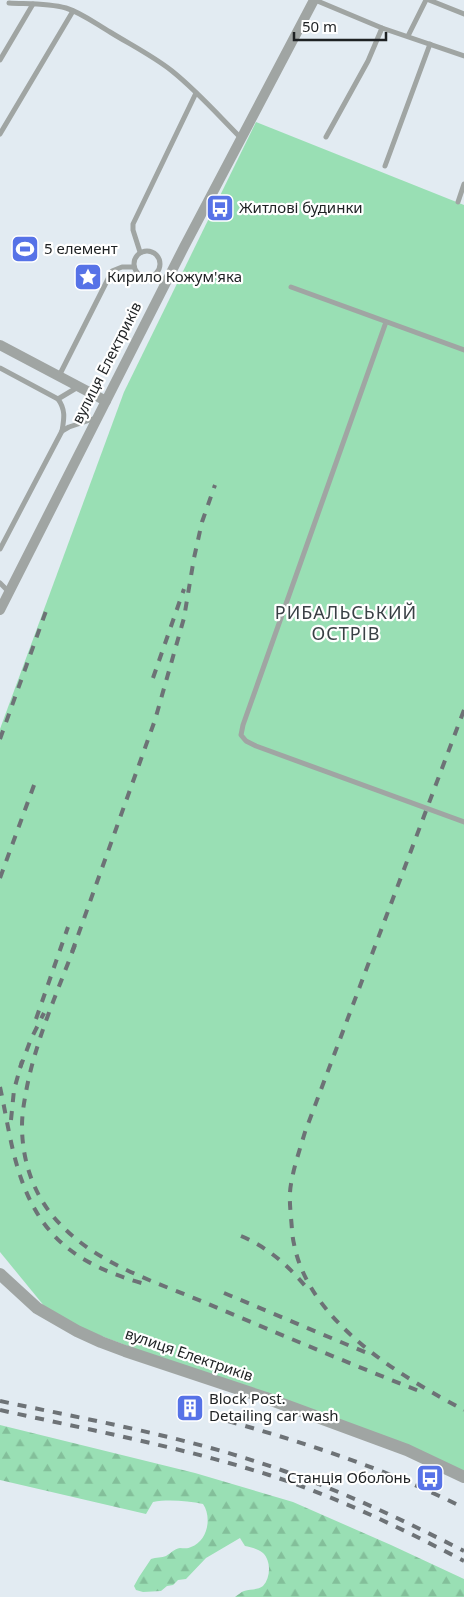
<svg xmlns="http://www.w3.org/2000/svg" width="464" height="1597" font-family="'Noto Sans',sans-serif">
  <defs>
    <pattern id="forest-firs" width="22" height="20" patternUnits="userSpaceOnUse" patternTransform="scale(1.25)"><rect width="22" height="20" fill="#99dfb4"/><path d="M5 1l3.5 6h-7zM16 11l3.5 6h-7z" fill="#83bf9a"/></pattern>
  </defs>
  <rect width="100%" height="100%" fill="#e2ebf2"/>
  <polygon fill="#99dfb4" points="256,122 464,205 464,1474 54,1318 0,1252 0,729 124,392"/>
  <path fill="url(#forest-firs)" d="M0,1425L195,1473L293,1502L391,1545L464,1579V1597H235C238,1595 241,1592 244,1591C251,1589 258,1590 263,1586C271,1577 271,1561 263,1553C258,1549 251,1547 245,1546L240,1538L206,1558L186,1579L178,1580L173,1585L167,1586L161,1591L143,1592L136,1590L134,1586L139,1577L151,1559C156,1557 162,1558 166,1556C171,1553 174,1549 180,1548C183,1548 188,1549 191,1547C208,1541 212,1517 203,1504C188,1501 168,1499 153,1502L146,1514L0,1480Z"/>
  <g fill="none" stroke-linecap="round" stroke-linejoin="round">
    <g stroke="#a0a5a3" stroke-width="5">
      <polyline points="315,0 382,28 464,56"/>
      <polyline points="429,0 464,14"/>
      <path d="M9,3C28,4 48,3 66,8C82,13 96,24 110,32C131,45 153,56 172,71C197,91 219,116 241,138"/>
      <polyline points="408,36 426,0"/>
      <polyline points="0,60 33,4"/>
      <polyline points="0,134 73,11"/>
      <polyline points="326,137 368,61 382,28"/>
      <polyline points="385,166 430,44"/>
      <polyline points="458,202 464,184"/>
      <circle cx="147" cy="264" r="13"/>
      <polyline points="140,252 133,230 133,224 196,93"/>
      <polyline points="291,287 464,350"/>
      <polyline points="386,322 243,725 241,735 246,741 256,746 464,822"/>
      <polyline points="0,368 58,399"/>
      <polyline points="59,376 112,271 122,267 134,267"/>
      <polyline points="62,431 69,427 96,418"/>
      <path d="M0,549L62,431C64,419 66,410 58,399L78,387"/>
      <polyline points="0,583 9,592"/>
    </g>
    <g stroke="#a0a5a3" stroke-width="10">
      <polyline points="0,345 106,401"/>
      <polyline points="0,610 184,247 314,0"/>
    </g>
    <polyline stroke="#a0a5a3" stroke-width="12" points="0,1274 37,1308 77,1331 101,1342 125,1351 266,1398 407,1450 464,1477"/>
    <g stroke="#6d7276" stroke-width="4" stroke-dasharray="9 9" stroke-linecap="butt">
      <polyline points="153,678 184,589"/>
      <path d="M464,710L305,1132C300,1149 294,1166 291,1184C289,1195 290,1206 291,1218C292,1227 292,1236 294,1244C309,1322 400,1376 464,1410"/>
      <polyline points="0,739 46,611"/>
      <polyline points="0,878 37,777"/>
      <path d="M75,945C57,993 35,1042 26,1092C24,1103 22,1114 22,1126C22,1163 35,1199 61,1225C99,1265 156,1282 206,1303C277,1333 348,1363 419,1391"/>
      <polyline points="72,952 155,720 184,618 194,558 202,522 215,485"/>
      <polyline points="36,1019 68,927"/>
      <polyline points="20,1068 31,1039 44,1013"/>
      <path d="M0,1087C6,1114 10,1143 18,1169C39,1238 78,1265 145,1284"/>
      <polyline points="11,1120 14,1090 22,1061"/>
      <path d="M241,1236C267,1247 288,1265 306,1287"/>
      <polyline points="224,1293 367,1353"/>
      <path d="M0,1401C95,1421 192,1438 284,1471C346,1493 405,1521 464,1551"/>
      <path d="M0,1410C90,1430 181,1447 269,1475C337,1497 401,1528 464,1561"/>
      <path d="M228,1421C309,1444 389,1470 464,1508"/>
    </g>
  </g>
  <defs>
    <g id="bus-square" transform="scale(1.4375)"><rect x="-9" y="-9" width="18" height="18" rx="4" fill="#5672e7" stroke="#fff"/><path d="M-5-6H5V4H4V6H2V4H-2V6H-4V4H-5ZM-3.5-4V0h7V-4ZM-3.5 1.2v1.5H-2V1.2ZM2 1.2v1.5H3.5V1.2Z" fill="#fff"/></g>
    <g id="stadium-square" transform="scale(1.4375)"><rect x="-9" y="-9" width="18" height="18" rx="4" fill="#5672e7" stroke="#fff"/><path d="M0-5a6.5 5 0 1 0 0 10a6.5 5 0 1 0 0-10ZM-3.5-1.8h7v3.6h-7Z" fill="#fff"/></g>
    <g id="sight-square" transform="scale(1.4375)"><rect x="-9" y="-9" width="18" height="18" rx="4" fill="#5672e7" stroke="#fff"/><path d="M0-6L1.8-2.2L6-1.7L2.9 1.2L3.7 5.4L0 3.3L-3.7 5.4L-2.9 1.2L-6-1.7L-1.8-2.2Z" fill="#fff"/></g>
    <g id="building-square" transform="scale(1.4375)"><rect x="-9" y="-9" width="18" height="18" rx="4" fill="#5672e7" stroke="#fff"/><path d="M-4-6H4V6H1V3H-1V6H-4ZM-2.5-4.3h1.7v1.8h-1.7ZM.8-4.3h1.7v1.8H.8ZM-2.5-1h1.7V.8h-1.7ZM.8-1h1.7V.8H.8Z" fill="#fff"/></g>
  </defs>
  <g fill-rule="evenodd">
    <use href="#bus-square" x="220" y="208"/>
    <use href="#stadium-square" x="25" y="249"/>
    <use href="#sight-square" x="88" y="277"/>
    <use href="#building-square" x="190" y="1408"/>
    <use href="#bus-square" x="430" y="1478"/>
  </g>
  <g text-anchor="middle" stroke-width="4.5" stroke-linejoin="round" paint-order="stroke">
    <g font-size="15" fill="#1e2123" stroke="#fff" text-anchor="start">
      <text x="239" y="213">Житлові будинки</text>
      <text x="44" y="254">5 елемент</text>
      <text x="107" y="282">Кирило Кожум'яка</text>
      <text x="209" y="1404">Block Post.<tspan x="209" dy="17">Detailing car wash</tspan></text>
      <text x="411" y="1483" text-anchor="end">Станція Оболонь</text>
    </g>
    <g font-size="15" fill="#1e2123" stroke="#fff">
      <text transform="translate(107 363) rotate(-63)" y="5">вулиця Електриків</text>
      <text transform="translate(189 1355) rotate(19)" y="5">вулиця Електриків</text>
    </g>
    <g font-size="18" letter-spacing="1" fill="#394045" stroke="#fff">
      <text x="346" y="619">РИБАЛЬСЬКИЙ<tspan x="346" dy="21">ОСТРІВ</tspan></text>
    </g>
  </g>
  <path d="M294 32v8h92v-8" fill="none" stroke="#1e2123" stroke-width="2.5"/>
  <text x="302" y="32" font-size="15" fill="#1e2123" stroke="#ffffff" stroke-width="4" paint-order="stroke">50 m</text>
</svg>
